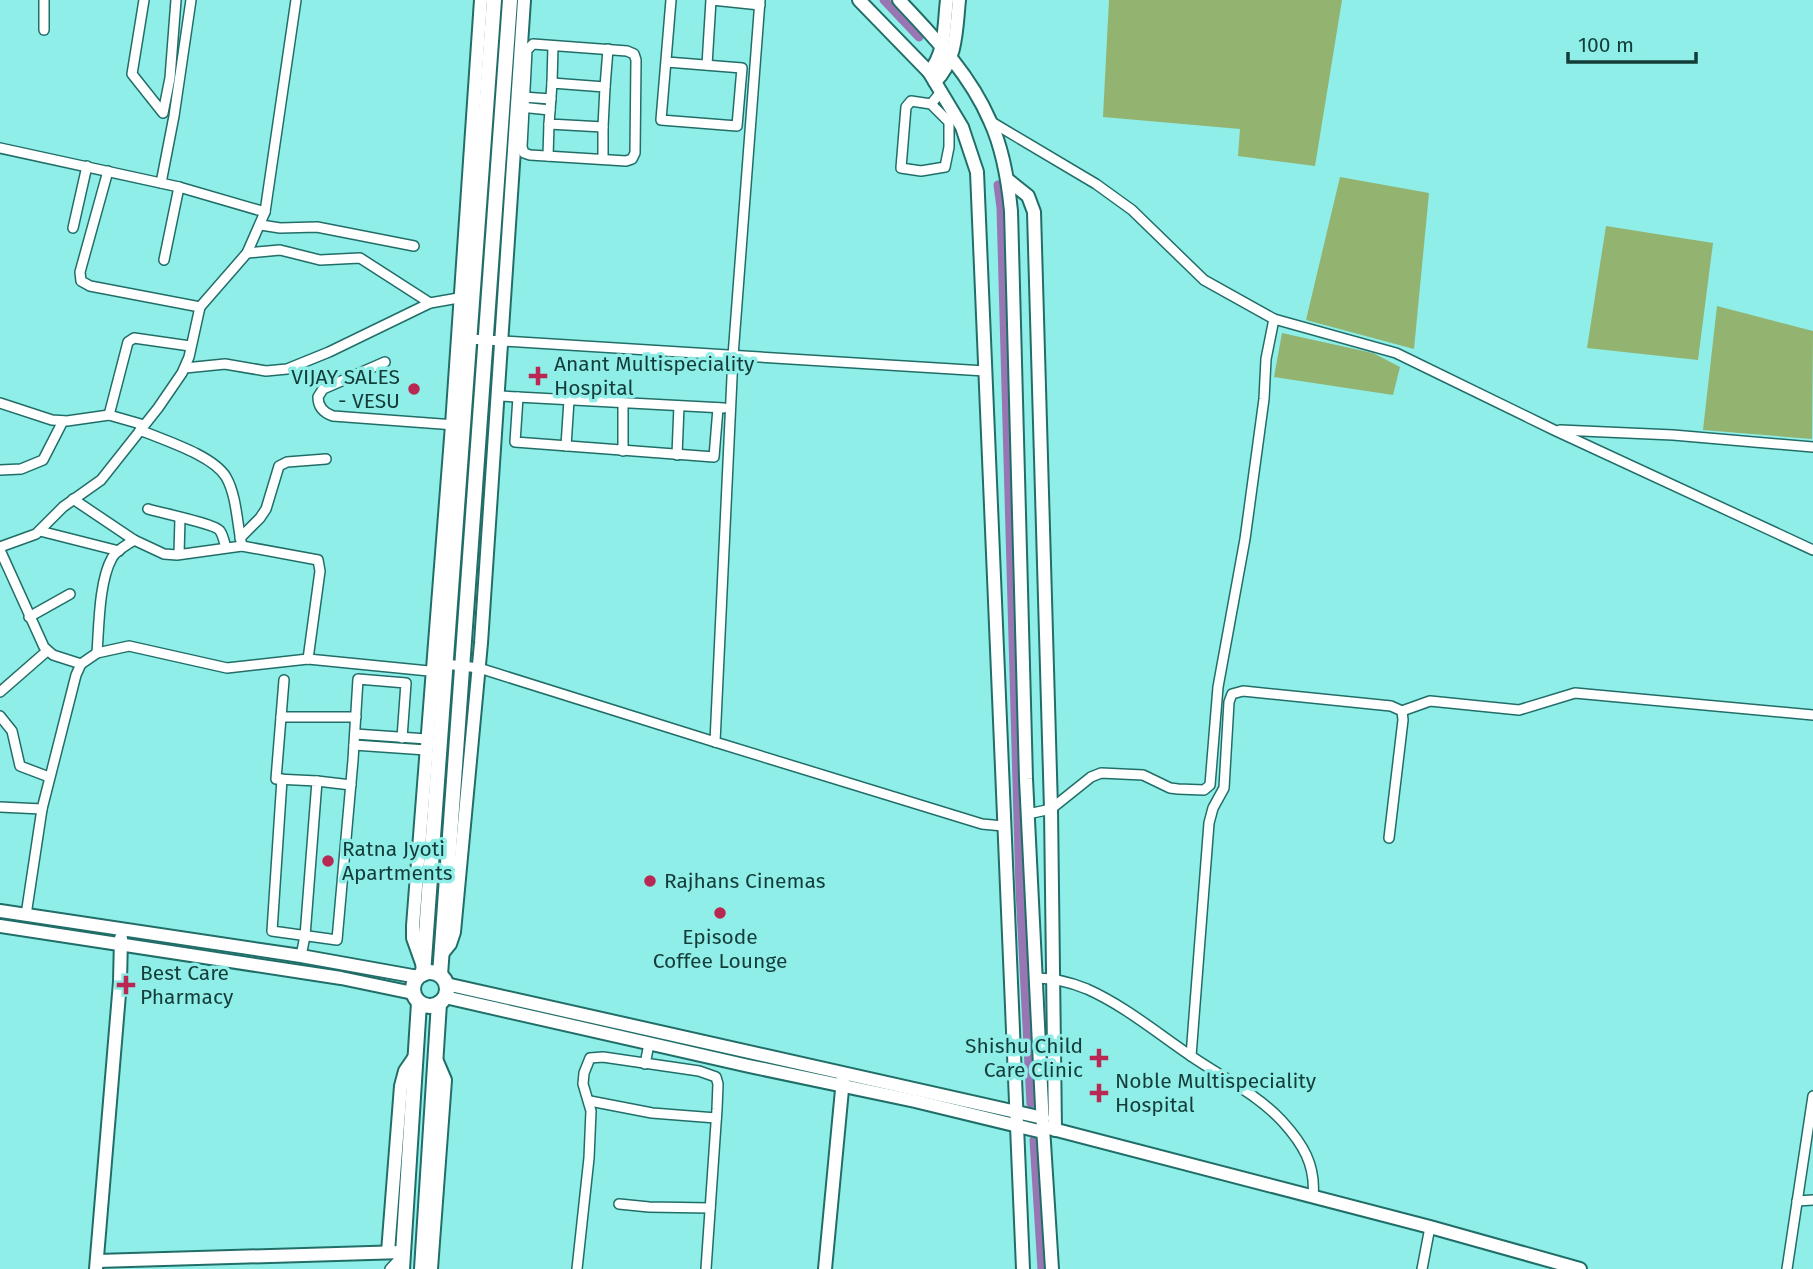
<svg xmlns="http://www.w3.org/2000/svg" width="1813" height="1269" font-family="'Fira Sans',sans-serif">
  <rect width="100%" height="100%" fill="#8feee7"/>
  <g fill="#93b370">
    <polygon points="1109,0 1342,0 1315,166 1238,156 1240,129 1103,117"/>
    <polygon points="1340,177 1429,193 1414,349 1306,320"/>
    <polygon points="1606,226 1713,243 1698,360 1587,348"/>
    <polygon points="1717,306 1813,331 1812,439 1703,430"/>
    <polygon points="1282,333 1373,353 1400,367 1393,395 1274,377"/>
  </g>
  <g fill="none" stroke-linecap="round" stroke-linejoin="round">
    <g stroke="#9876b4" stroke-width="9">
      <polyline points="884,0 919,37"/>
      <polyline points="998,185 1001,208 1020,890 1031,1104"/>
      <polyline points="1034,1140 1042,1269"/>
    </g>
    <g stroke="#216e69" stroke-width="12">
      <g id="street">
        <polyline points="144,0 132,74 163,113 170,78 176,0"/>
        <polyline points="712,0 760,5"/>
        <polyline points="760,0 733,356 715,742 982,824 1003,826"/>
        <polyline points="44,30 44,0"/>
        <polygon points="533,44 627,51 634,54 636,60 635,153 632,159 626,161 530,155 524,153 522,147 527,50"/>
        <polyline points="667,62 742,68 737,126 661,120 671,0"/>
        <polyline points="707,65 711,0"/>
        <polygon points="552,83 605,87 603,127 549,124"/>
        <polyline points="552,83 553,46"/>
        <polyline points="605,87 608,49"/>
        <polyline points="523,97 551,99"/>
        <polyline points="931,104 911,101 906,107 901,168 921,171 945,167 949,147 949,122 931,104 941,92"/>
        <polyline points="520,107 550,110"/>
        <polyline points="990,121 1096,184 1132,210 1204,280 1274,319 1396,353 1554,430 1813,550"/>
        <polyline points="0,148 179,187 265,212 296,0"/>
        <polyline points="548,156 549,124"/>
        <polyline points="603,159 603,127"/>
        <polyline points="108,171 80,272 81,281 90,286 200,307"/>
        <polyline points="161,183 174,116 191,0"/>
        <polyline points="261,225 280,228 317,227 414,246"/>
        <polyline points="73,228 87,166"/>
        <polyline points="247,253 280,250 320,260 360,258 430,303"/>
        <polyline points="164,260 179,187"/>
        <polyline points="470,339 985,371"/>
        <path d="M385,362L323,389L318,397C318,407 324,413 333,416L455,425"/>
        <polyline points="185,368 225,364 266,371 287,369 329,352 430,303 464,297"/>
        <polyline points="499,396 724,408"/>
        <polyline points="518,397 515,442 714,457 718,408"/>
        <polyline points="0,403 52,420 67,421 109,415 144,425"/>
        <polyline points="109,415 128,342 134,338 190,346"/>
        <path d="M140,430C163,440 213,455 226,477C237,496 237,525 242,546"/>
        <polyline points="1560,430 1673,435 1813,447"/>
        <polyline points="566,446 569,400"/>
        <polyline points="623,451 623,403"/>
        <polyline points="677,455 679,406"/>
        <polyline points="0,470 21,469 43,460 63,421"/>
        <polyline points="73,499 134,540 164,554 177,555 242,546 318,560 320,571 308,659"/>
        <path d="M148,509C161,513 216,524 220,531C223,535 224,542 226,547"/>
        <polyline points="40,531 119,551"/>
        <polyline points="240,538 260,518 266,509 279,466 287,462 326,459"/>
        <polyline points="0,547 36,534 63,507 101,480 158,408 182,373 189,357 200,307 247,253 265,212"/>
        <polyline points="0,550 44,647 53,655 81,664"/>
        <polyline points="179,554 180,518"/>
        <polyline points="29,617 70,594"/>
        <path d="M97,653C99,626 99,581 112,558C116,550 127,545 134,540"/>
        <polyline points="445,664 479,668 715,742"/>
        <polyline points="284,680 276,779 317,781 305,936 301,956"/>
        <polyline points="0,692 47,651"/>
        <polyline points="1402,711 1430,701 1519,710 1575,693 1813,715"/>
        <polyline points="0,716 12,731 20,766 49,777"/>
        <polyline points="281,717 356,717"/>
        <polyline points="355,734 427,739"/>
        <polyline points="354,745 426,750"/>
        <polyline points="282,779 272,931 337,940 353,760 358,679 406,683 402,738"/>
        <polyline points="317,781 351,785"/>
        <polyline points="0,807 42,809"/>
        <polyline points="1028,814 1051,809 1091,777 1101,773 1143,775 1170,788 1178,789 1204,790 1210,785 1218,687 1245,539 1264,399 1266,359 1274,319"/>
        <polyline points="26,915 42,809 76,675 81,664 97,653 129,646 227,668 308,659 439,672"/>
        <path d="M1036,978C1054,978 1070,982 1087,989C1125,1006 1157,1033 1191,1056C1220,1076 1257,1094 1282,1121C1303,1144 1316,1165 1313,1197"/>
        <polyline points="1191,1056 1209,823 1213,808 1224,788 1229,702 1232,694 1243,691 1391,706 1402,711 1403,720 1389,838"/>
        <polyline points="645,1064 649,1044"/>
        <polyline points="590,1101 652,1113 716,1118"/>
        <polyline points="1797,1201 1813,1200"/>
        <polyline points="619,1204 649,1207 710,1208"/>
        <polyline points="390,1269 402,1256"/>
        <polyline points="577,1269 589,1158 591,1111 583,1084 584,1073 590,1058 603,1057 699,1071 716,1077 718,1084 717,1109 706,1269"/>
        <polyline points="1422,1269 1430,1227"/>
        <polyline points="1787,1269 1813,1096"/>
      </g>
    </g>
    <g stroke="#216e69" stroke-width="16">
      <g id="secondary">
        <polyline points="859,0 929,72 962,127 977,172 1023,1269"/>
        <path d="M899,0C933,36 970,74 990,121C1003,149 1008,180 1011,211L1026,779L1043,1127L1052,1269"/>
        <path d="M929,72C946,53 944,24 947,0"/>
        <path d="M935,82C957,60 956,29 959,0"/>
        <polyline points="1008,180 1028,196 1034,212 1051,809 1055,1130"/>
        <polyline points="0,911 301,956 418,977"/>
        <polyline points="0,926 341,978 413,993"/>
        <polyline points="441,955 450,944 454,932 481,643 524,0"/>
        <polyline points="423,966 413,938 413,926 452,425 481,0"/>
        <polyline points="446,984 1043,1118"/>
        <polyline points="445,997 749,1066 915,1101 1043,1132"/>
        <polyline points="1049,1128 1430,1227 1580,1269"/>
        <polyline points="388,1252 401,1086 405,1071 416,1055"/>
        <polyline points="97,1261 403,1252"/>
        <polyline points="96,1269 120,982 121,938"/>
        <polyline points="431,1269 445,1080 436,1059"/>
        <polyline points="825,1269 843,1079"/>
      </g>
    </g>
    <g stroke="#216e69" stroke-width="18">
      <g id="primary">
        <circle cx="430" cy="989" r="17"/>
        <polyline points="423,974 494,0"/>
        <polyline points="440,975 510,0"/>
        <polyline points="402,1269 419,1003"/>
        <polyline points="422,1269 439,1003"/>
      </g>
    </g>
    <use href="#street" stroke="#fff" stroke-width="9"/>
    <use href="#secondary" stroke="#fff" stroke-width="12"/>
    <use href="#primary" stroke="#fff" stroke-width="14"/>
  </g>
  <g fill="#b82853" stroke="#8feee7" stroke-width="2.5">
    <path d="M534.5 365.5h7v7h7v7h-7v7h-7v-7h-7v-7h7z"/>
    <circle cx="414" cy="389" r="7"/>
    <circle cx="328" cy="861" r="7"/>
    <circle cx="650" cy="881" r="7"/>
    <circle cx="720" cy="913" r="7"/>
    <path d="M122.5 974.5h7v7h7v7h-7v7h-7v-7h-7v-7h7z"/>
    <path d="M1095.5 1047.5h7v7h7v7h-7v7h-7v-7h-7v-7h7z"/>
    <path d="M1095.5 1082.5h7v7h7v7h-7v7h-7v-7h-7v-7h7z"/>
  </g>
  <g text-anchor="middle" stroke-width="7" stroke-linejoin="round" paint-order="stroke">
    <g font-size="21" fill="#143d3a" stroke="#8feee7" text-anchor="start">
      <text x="554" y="371">Anant Multispeciality<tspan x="554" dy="24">Hospital</tspan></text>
      <text x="400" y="384" text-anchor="end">VIJAY SALES<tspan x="400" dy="24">- VESU</tspan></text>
      <text x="342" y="856">Ratna Jyoti<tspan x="342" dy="24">Apartments</tspan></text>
      <text x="664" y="888">Rajhans Cinemas</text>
      <text x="720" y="944" text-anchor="middle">Episode<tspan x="720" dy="24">Coffee Lounge</tspan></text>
      <text x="140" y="980">Best Care<tspan x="140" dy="24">Pharmacy</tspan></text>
      <text x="1083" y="1053" text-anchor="end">Shishu Child<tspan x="1083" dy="24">Care Clinic</tspan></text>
      <text x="1115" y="1088">Noble Multispeciality<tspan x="1115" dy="24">Hospital</tspan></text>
    </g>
  </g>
  <path d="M1568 52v10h128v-10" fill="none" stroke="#143d3a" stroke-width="3.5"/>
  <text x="1578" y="52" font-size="21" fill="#143d3a" stroke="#8feee7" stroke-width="5" paint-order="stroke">100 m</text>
</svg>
